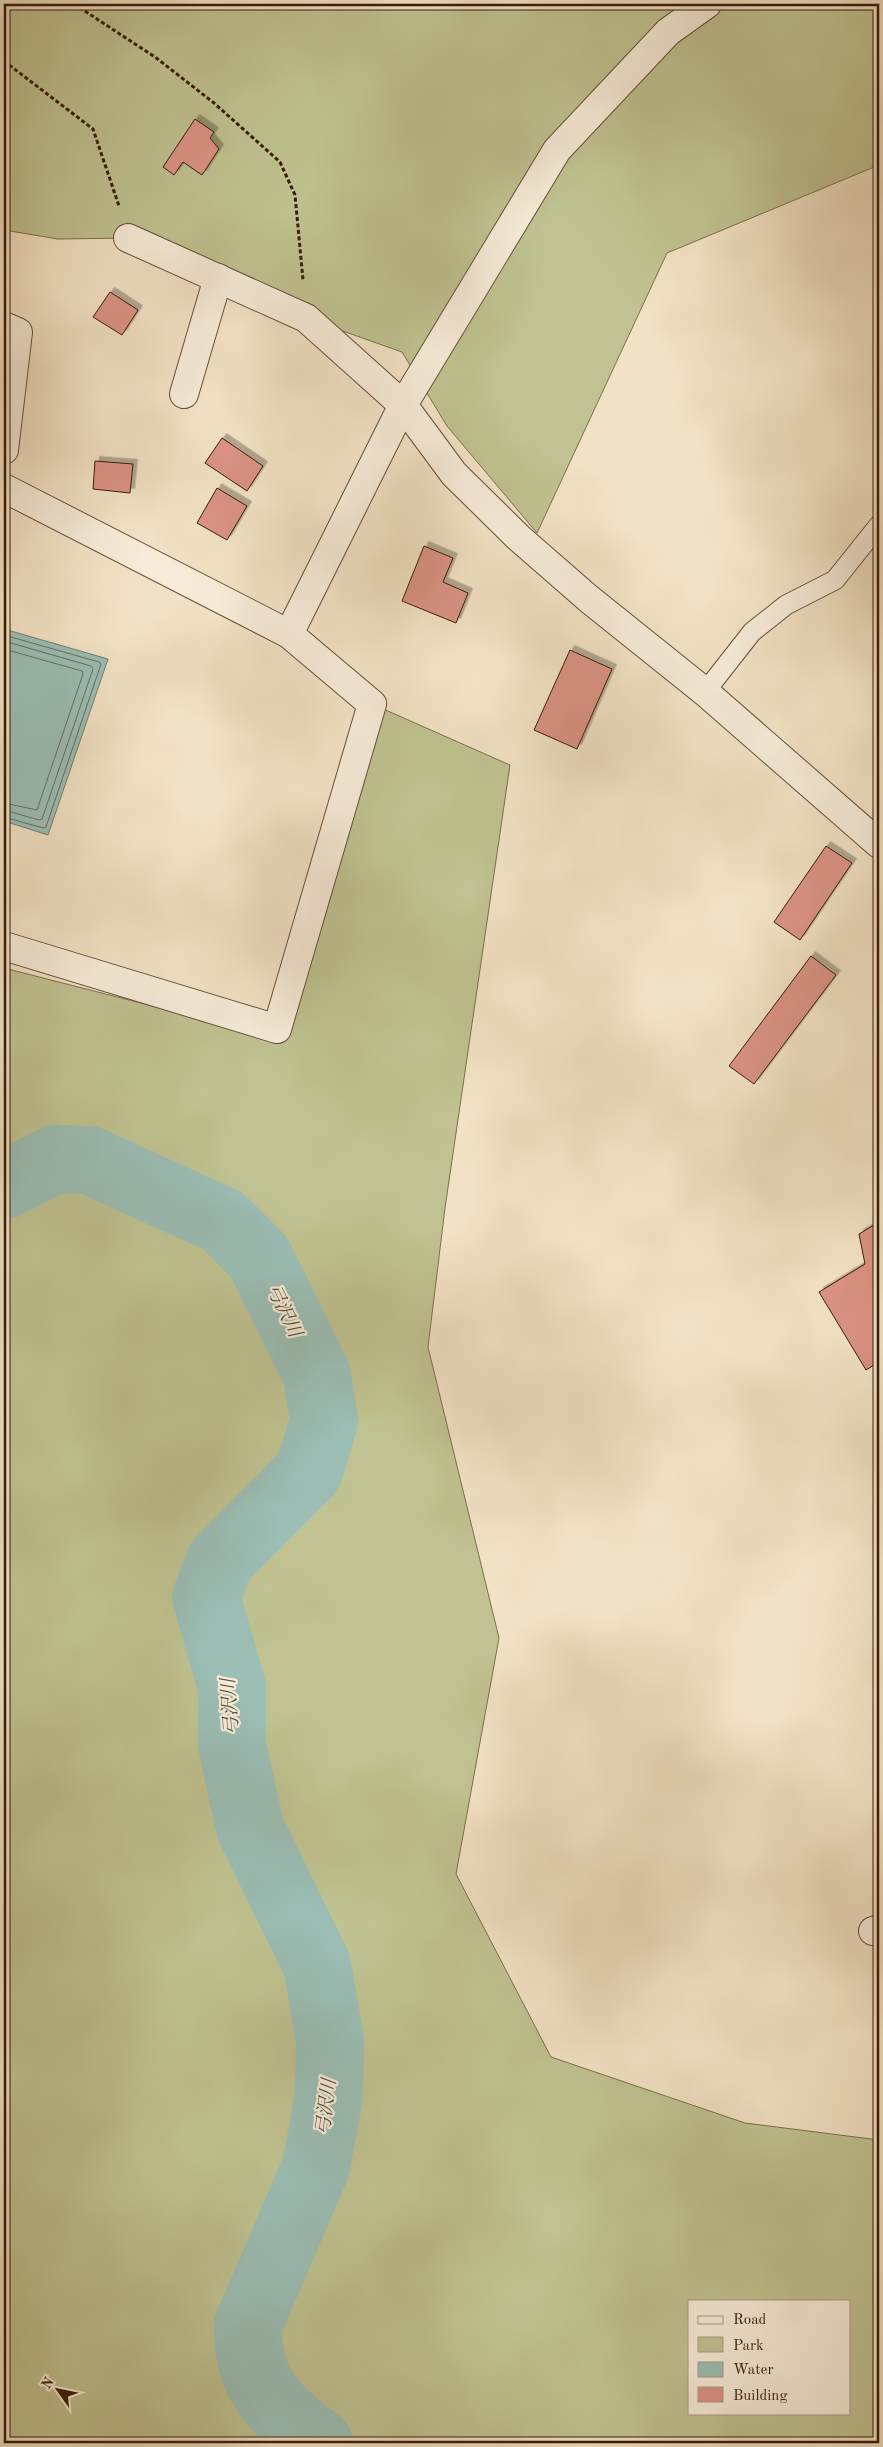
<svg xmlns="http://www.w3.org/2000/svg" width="883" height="2447" font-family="'Old Standard TT','Noto Serif JP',serif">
  <defs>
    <filter id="shadow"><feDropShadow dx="4.5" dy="-4.5" stdDeviation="0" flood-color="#0004"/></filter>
  </defs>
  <rect width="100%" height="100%" fill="#f2e2c5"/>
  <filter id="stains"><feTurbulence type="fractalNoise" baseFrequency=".004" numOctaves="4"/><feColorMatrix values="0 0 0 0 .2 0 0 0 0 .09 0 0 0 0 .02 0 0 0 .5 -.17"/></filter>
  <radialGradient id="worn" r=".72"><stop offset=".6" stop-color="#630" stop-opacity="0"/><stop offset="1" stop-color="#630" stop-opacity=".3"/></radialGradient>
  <g fill="#c0c291" stroke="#7c6f4d" fill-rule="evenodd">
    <polygon points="4,4 879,4 879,165 667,253 537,533 447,426 402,352 306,318 128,238 58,239 4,230"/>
    <path d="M372,704L510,765L445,1208L428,1347L499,1638L456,1874L551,2057L745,2123L879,2140V2443H4V968L274,1037ZM689,2301H849V2413H689Z"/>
  </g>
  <polygon fill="#9bbeb5" stroke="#737d70" points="4,629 108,659 48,835 4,821"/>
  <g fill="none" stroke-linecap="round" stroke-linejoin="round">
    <g stroke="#696d5f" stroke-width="1">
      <polyline points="4,635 99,662 101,664 46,827 43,828 4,817"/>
      <polyline points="4,641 91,666 93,669 42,819 39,820 4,810"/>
      <polyline points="4,649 82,671 83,674 37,810 4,803"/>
    </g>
    <path stroke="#9bbeb5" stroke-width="68" d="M4,1185L56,1159L89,1160L223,1221L259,1257L317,1375L324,1421L309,1471L220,1561L206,1597L232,1687V1745L250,1828L317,1965L330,2041L329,2095L316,2167L248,2325C247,2385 274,2409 319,2443"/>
  </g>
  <g fill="#db9385" stroke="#371c09" filter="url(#shadow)">
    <polygon points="195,119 214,132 210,138 219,149 202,175 183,162 174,175 163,167"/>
    <polygon points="110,292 138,310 122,335 93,317"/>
    <polygon points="222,438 263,466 247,491 205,463"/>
    <polygon points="95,461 133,464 130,493 93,489"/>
    <polygon points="217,488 247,506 227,540 197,523"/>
    <polygon points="424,546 453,558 443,582 468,593 456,623 402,601"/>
    <polygon points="570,650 612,669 577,749 534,730"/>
    <polygon points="826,846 852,863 800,940 774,922"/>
    <polygon points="811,956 836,975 754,1084 729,1066"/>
    <polygon points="879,1222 879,1362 866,1370 819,1292 865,1264 859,1234"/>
  </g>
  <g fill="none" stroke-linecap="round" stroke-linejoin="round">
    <g stroke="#664e38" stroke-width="21">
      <polyline id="service" points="705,692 752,632 786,605 835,580 879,525"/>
    </g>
    <g stroke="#664e38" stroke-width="30">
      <g id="minor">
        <polyline points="128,238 306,318 403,405 454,474 519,538 589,599 705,692 879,844"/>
        <polyline points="4,326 18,332 4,450"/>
        <polyline points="184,394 218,278"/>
        <polyline points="4,488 289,634 372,704 277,1029 4,946"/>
        <polyline points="289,634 403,405 557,150 668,32 707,4"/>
        <polyline points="873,1931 879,1929"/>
      </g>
    </g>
    <g stroke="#371c09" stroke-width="3" stroke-dasharray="4 2.5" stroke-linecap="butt">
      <polyline points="74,4 155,57 214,103 280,162 295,195 303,280"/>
      <polyline points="4,61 93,129 119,206"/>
    </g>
    <use href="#service" stroke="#f7ecd9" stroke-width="19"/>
    <use href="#minor" stroke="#f7ecd9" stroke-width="28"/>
  </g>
  <g text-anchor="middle" stroke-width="4.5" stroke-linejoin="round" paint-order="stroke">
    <g font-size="19" font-style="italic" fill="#554d3d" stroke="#f7ecd9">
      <text transform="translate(285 1310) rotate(64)" y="7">弓沢川</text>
      <text transform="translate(229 1707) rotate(-94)" y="7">弓沢川</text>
      <text transform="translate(325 2107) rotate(-83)" y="7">弓沢川</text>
    </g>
  </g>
  <rect width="883" height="2447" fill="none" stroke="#f2e2c5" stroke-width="20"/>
  <rect x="5" y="5" width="873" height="2437" fill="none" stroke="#371c09" stroke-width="2.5"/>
  <rect x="10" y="10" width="863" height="2427" fill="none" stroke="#371c09"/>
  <rect x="688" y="2300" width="162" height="115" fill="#f7ecd9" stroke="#aa9986"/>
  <rect x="698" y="2316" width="25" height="8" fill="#f7ecd9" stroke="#aa9986"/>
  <text x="733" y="2324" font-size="15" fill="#371c09">Road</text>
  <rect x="698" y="2337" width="25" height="15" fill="#c0c291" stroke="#aa9986"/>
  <text x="733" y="2350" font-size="15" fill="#371c09">Park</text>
  <rect x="698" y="2362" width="25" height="15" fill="#9bbeb5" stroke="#aa9986"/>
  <text x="733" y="2374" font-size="15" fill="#371c09">Water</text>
  <rect x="698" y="2387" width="25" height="15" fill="#db9385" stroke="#aa9986"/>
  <text x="733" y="2400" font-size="15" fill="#371c09">Building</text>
  <g transform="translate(58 2390) rotate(303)" stroke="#f7ecd9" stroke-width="4" paint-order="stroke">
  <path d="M0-4L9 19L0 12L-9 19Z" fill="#371c09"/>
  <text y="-8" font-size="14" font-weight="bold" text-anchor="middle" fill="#371c09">N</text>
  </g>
  <rect width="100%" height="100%" filter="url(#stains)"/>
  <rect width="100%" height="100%" fill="url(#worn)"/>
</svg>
